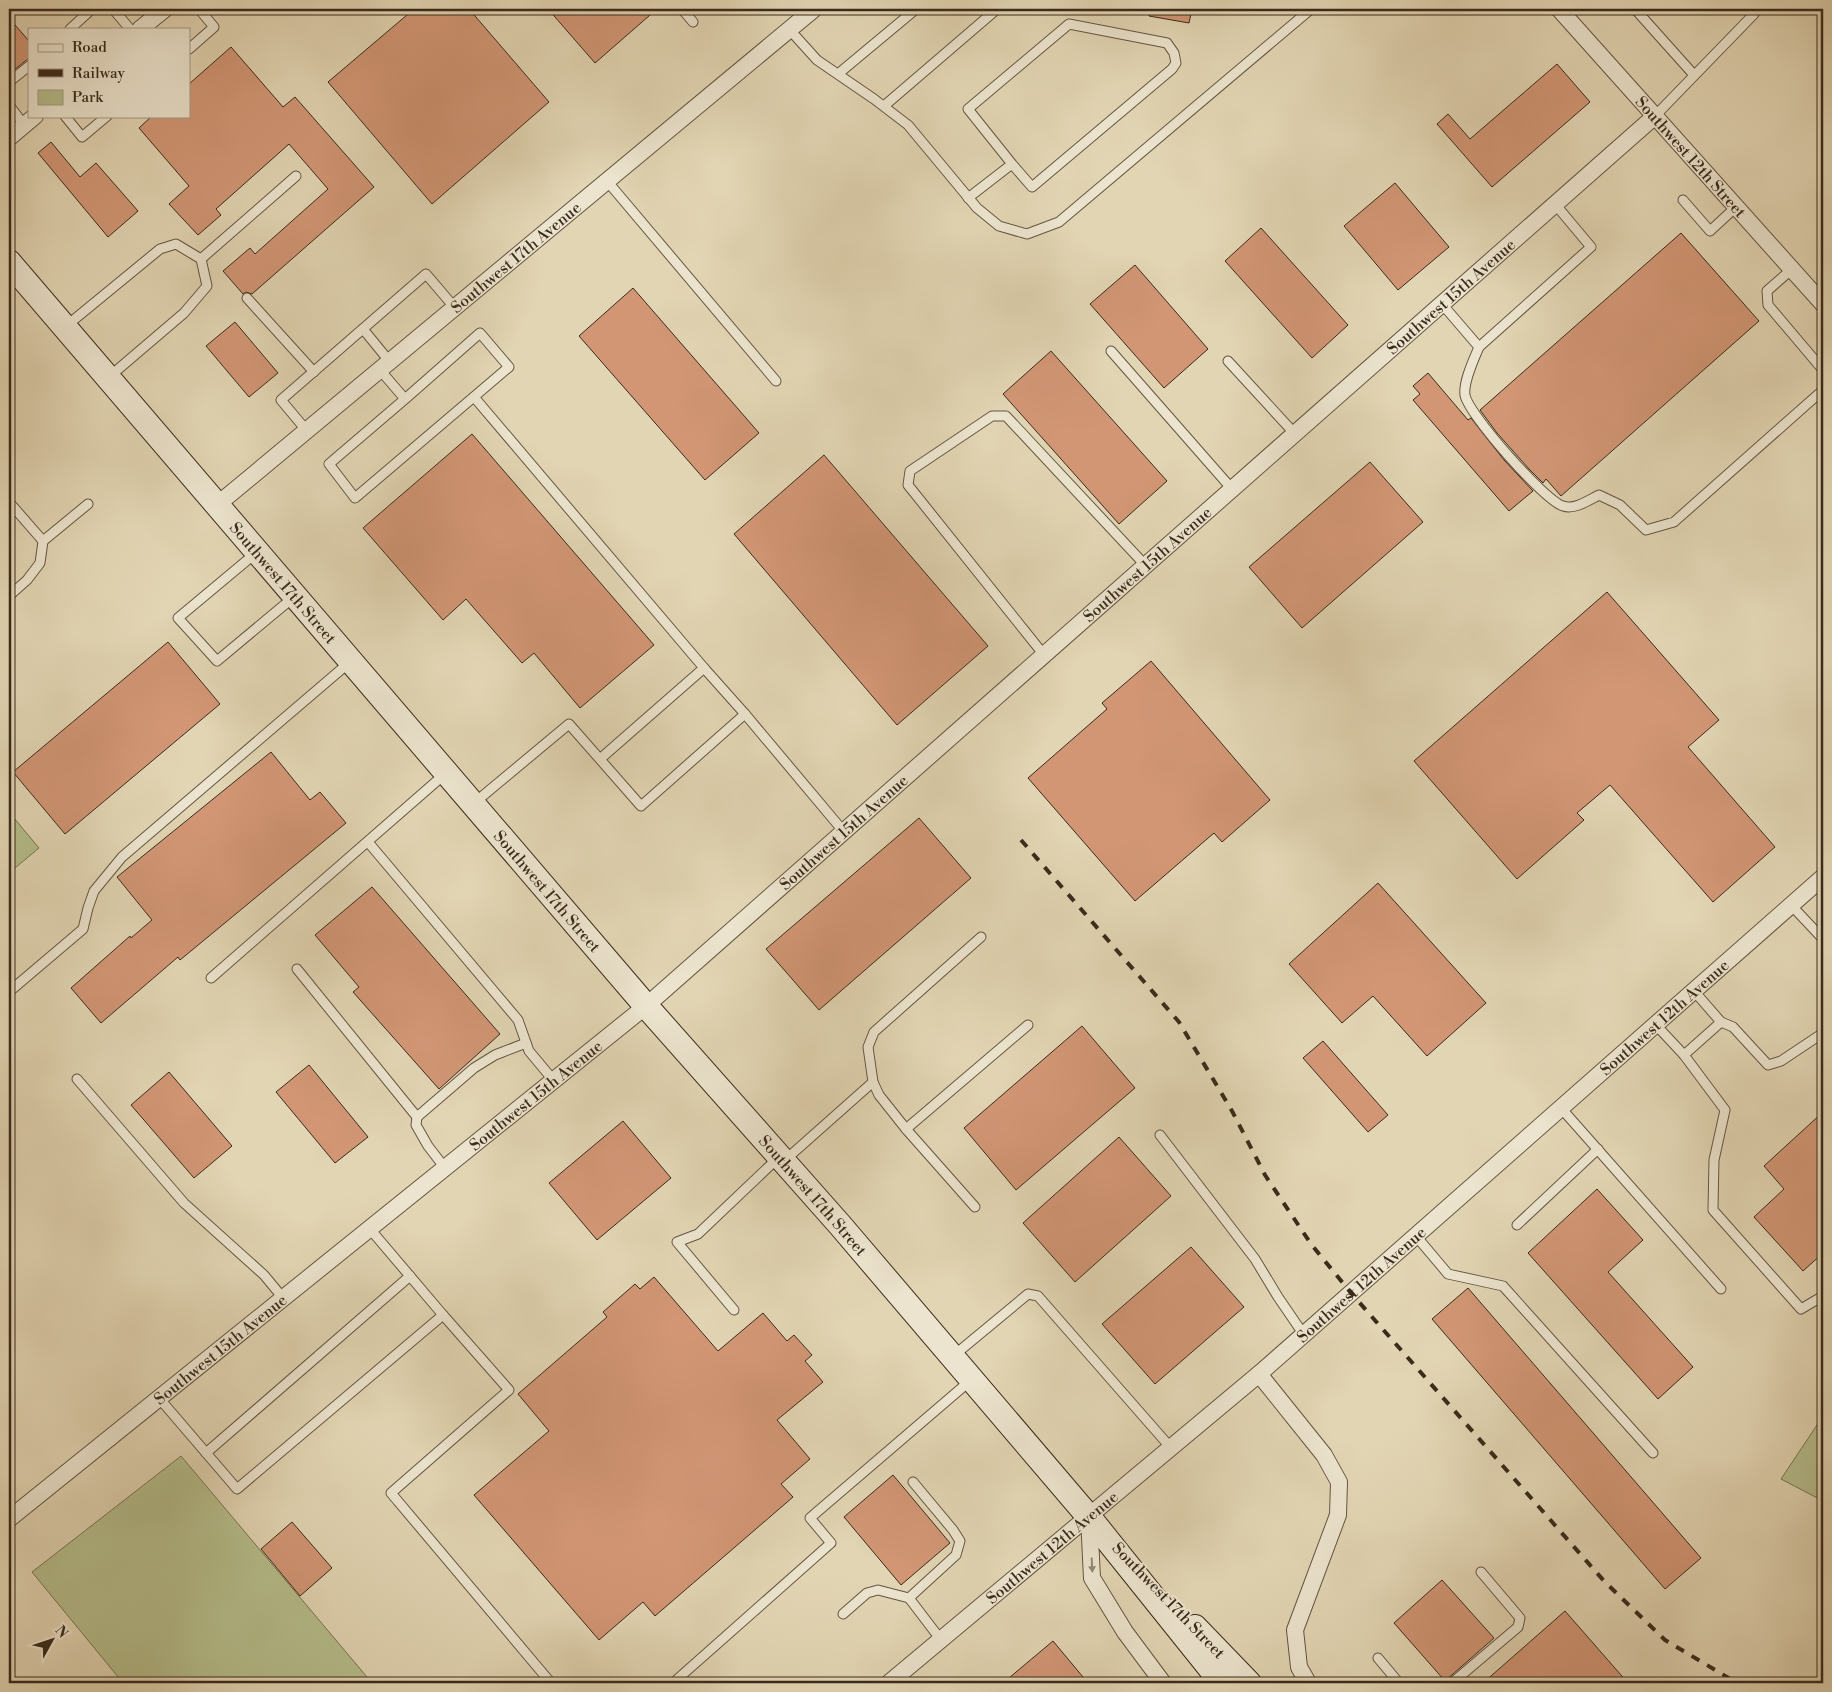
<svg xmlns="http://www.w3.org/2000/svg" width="1832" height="1692" font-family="'Libre Bodoni',serif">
  <rect width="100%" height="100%" fill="#e2d5b3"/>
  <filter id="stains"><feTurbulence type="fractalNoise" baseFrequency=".004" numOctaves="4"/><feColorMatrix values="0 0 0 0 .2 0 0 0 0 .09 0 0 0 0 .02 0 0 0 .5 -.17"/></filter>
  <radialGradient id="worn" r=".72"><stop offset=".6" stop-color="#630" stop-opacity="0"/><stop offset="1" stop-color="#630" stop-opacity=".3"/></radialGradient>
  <g fill="#b5bd8b" stroke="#787454">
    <polygon points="9,812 39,848 9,873"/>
    <polygon points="1823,1416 1823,1501 1781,1479"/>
    <polygon points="181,1456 372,1683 123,1683 32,1572"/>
  </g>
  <g fill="#d29675" stroke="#3a2b1c">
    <polygon points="414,9 469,9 549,102 432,204 328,82"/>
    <polygon points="548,9 657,9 595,63"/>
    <polygon points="1150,9 1192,9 1189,23 1149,16"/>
    <polygon points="9,18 29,41 29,58 9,74"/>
    <polygon points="231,47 283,107 295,97 374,187 252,294 246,292 243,294 223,271 250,248 255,254 328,189 289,144 216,209 221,215 198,235 169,204 189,186 139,128 152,116 189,116 189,84"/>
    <polygon points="1557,64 1590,102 1492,187 1437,124 1448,114 1470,139"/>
    <polygon points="51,142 80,177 96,163 138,211 108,237 38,153"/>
    <polygon points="1395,183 1449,247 1398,290 1344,226"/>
    <polygon points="1261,228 1348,325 1312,358 1225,261"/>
    <polygon points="1681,233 1759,321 1561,496 1546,479 1543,483 1529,469 1497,433 1480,410"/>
    <polygon points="1135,265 1208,349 1164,388 1090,304"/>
    <polygon points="633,288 759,433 705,480 579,336"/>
    <polygon points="235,322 278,373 249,397 206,346"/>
    <polygon points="1051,351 1167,481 1119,524 1003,394"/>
    <polygon points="1428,373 1468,420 1471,418 1504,460 1533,491 1509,511 1413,400 1420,394 1413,386"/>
    <polygon points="472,434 654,645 580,708 534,653 522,663 466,599 443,620 363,528"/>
    <polygon points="824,455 988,646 897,725 734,534"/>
    <polygon points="1370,462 1423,522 1302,628 1249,567"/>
    <polygon points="1607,592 1719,720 1688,747 1775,847 1713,902 1610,785 1577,813 1584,820 1517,879 1414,761"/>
    <polygon points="168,642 220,704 65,834 13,772"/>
    <polygon points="1151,661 1270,800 1222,842 1214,833 1135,901 1028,778 1107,709 1102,703"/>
    <polygon points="271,752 310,800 320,792 346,823 180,960 178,957 101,1023 71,988 130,936 131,938 152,920 117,877"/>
    <polygon points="919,818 971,878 819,1010 766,949"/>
    <polygon points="1378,883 1486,1003 1427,1056 1373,996 1342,1023 1289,964"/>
    <polygon points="372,887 500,1034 439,1089 353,992 359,987 315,935"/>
    <polygon points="1082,1026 1135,1088 1016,1190 964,1128"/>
    <polygon points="1323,1041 1388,1115 1368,1132 1303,1058"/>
    <polygon points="309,1065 368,1137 335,1163 276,1092"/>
    <polygon points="169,1072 232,1146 194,1178 131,1105"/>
    <polygon points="1823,1112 1823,1253 1803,1271 1754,1217 1784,1189 1764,1166"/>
    <polygon points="623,1121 671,1178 597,1240 549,1183"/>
    <polygon points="1119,1137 1171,1196 1075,1282 1023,1223"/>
    <polygon points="1597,1189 1643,1240 1608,1272 1693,1367 1658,1399 1528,1253"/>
    <polygon points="1191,1247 1244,1307 1155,1384 1102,1324"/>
    <polygon points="654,1277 718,1351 763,1313 787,1341 794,1335 812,1355 805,1361 823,1382 777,1420 810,1459 781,1484 793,1497 655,1616 643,1602 599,1640 474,1495 549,1431 518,1394 607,1317 603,1312 635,1284 640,1289"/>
    <polygon points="1468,1288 1701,1558 1665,1589 1432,1319"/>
    <polygon points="893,1475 950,1543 901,1585 844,1517"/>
    <polygon points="292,1522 332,1568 300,1596 261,1549"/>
    <polygon points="1442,1580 1494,1638 1445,1681 1394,1623"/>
    <polygon points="1565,1611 1628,1683 1483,1683"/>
    <polygon points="1053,1641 1088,1683 1003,1683"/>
  </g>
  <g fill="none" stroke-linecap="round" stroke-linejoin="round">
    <g stroke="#645642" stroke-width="11">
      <g id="lane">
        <polyline points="113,9 130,29"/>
        <polyline points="682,9 693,22"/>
        <polyline points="1635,9 1694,75"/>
        <polyline points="70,29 92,9"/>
        <polyline points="789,29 817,60 874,99 908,125 977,208 999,226 1027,234 1059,222 1311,9"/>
        <polyline points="189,49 214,27 199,9"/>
        <polyline points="838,74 916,9"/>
        <polyline points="9,82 29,66"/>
        <polyline points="9,105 24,125"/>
        <polyline points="884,106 997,9"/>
        <polyline points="65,116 82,137 107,116"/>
        <polyline points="1655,116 1754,14 1753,9"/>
        <polyline points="607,181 776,381"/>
        <polyline points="968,198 1012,164 1032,187 1172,69 1176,63 1174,53 1167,43 1069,24 968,109 1012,164"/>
        <polyline points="1683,200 1710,231 1736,207"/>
        <polyline points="201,259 296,176"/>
        <polyline points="1792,269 1767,291 1768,305 1823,370"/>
        <polyline points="247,298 314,372"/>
        <path d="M1442,304L1479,347C1474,359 1463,382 1465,395C1468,414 1545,501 1563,506C1575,510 1589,500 1599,495L1620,505L1646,530L1674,522L1823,390"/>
        <polyline points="65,327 160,249 176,244 201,259 207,286 184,313 109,377"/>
        <polyline points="363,329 390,362"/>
        <polyline points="1479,347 1591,247 1555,204"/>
        <polyline points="1111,351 1232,489"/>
        <polyline points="1228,361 1295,434"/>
        <polyline points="380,370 405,399 329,464 355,498 509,367 480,333 405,399"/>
        <polyline points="474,397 704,668"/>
        <polyline points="307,431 281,400 426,274 455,308"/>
        <polyline points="9,502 43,541 88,504"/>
        <polyline points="257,552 178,618 217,661 295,596"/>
        <polyline points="9,596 27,580 40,563 43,541"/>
        <polyline points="1044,655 908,485 910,471 992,416 1006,416 1146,566"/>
        <polyline points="745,714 844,832"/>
        <polyline points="473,804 569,724 641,806 745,714 704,668 600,759"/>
        <polyline points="368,842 518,1020 529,1051 554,1081"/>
        <polyline points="1791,905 1823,939"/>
        <polyline points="297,969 417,1117"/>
        <polyline points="211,978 446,773"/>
        <polyline points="10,991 83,929 88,908 94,891 122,857 351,661"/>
        <polyline points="1721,1022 1733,1027 1768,1065 1781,1061 1823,1033"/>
        <polyline points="1656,1025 1684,1055 1721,1022 1694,991"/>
        <polyline points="1684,1055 1725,1110 1714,1160 1713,1210 1801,1309 1823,1296"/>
        <polyline points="77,1079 184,1203 264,1275 283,1298"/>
        <polyline points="1561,1108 1721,1289"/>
        <polyline points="906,1129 1028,1025"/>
        <polyline points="1160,1135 1255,1259 1278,1297 1304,1335"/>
        <polyline points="784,1161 873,1082"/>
        <polyline points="445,1168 428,1146 416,1125 417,1117 474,1068 495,1055 526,1043"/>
        <polyline points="975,1207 906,1129 879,1095 873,1082 868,1047 874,1032 981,937"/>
        <polyline points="1517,1225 1598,1149"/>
        <polyline points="1416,1236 1448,1274 1503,1286 1653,1453"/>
        <polyline points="734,1310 677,1242 698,1234 779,1157"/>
        <polyline points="443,1315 509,1390 391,1493 551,1683"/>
        <polyline points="952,1357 1028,1294 1038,1296 1171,1448"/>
        <polyline points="159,1398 237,1489 443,1315 370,1229"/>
        <polyline points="206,1453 410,1276"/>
        <polyline points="913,1482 953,1530 960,1541 956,1555 909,1598 941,1640"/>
        <polyline points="843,1614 867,1593 878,1590 909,1598"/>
        <polyline points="1378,1658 1399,1683"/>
        <polyline points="673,1683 831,1543 810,1518 971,1380"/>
        <polyline points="1452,1683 1518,1627 1520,1618 1481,1572"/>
      </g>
    </g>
    <g stroke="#645642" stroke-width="18">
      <g id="street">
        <path id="s1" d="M1559,9L1823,304"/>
        <polyline points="140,29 165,9"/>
        <polyline points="9,138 35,116"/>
        <path id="s2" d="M217,505L814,9"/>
        <polyline points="1259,1374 1324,1455 1339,1482 1338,1515 1295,1630 1299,1667 1308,1683"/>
        <polyline points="1089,1517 1092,1578 1125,1632 1163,1683"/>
        <path id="s3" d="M9,1519L646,1006L1655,116"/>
        <path id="s4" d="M889,1683L1259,1374L1823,877"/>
      </g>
    </g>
    <g stroke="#3a2b1c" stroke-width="26">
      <g id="secondary">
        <path id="s5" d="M9,262L646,1006L840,1225L1089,1517L1222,1683"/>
        <polyline points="1195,1627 1249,1683"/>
      </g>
    </g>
    <use href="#lane" stroke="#ece4ce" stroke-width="9"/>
    <use href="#street" stroke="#ece4ce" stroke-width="16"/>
    <use href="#secondary" stroke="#ece4ce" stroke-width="24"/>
    <polyline stroke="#3a2b1c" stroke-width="4" stroke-dasharray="9 9" stroke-linecap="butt" points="1021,840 1179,1022 1232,1111 1265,1175 1311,1244 1351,1293 1604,1581 1665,1640 1737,1683"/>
  </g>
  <defs><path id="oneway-solid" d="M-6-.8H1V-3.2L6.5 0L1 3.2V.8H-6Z" transform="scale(1.25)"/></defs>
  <use fill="#938875" href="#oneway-solid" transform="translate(1092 1565) rotate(87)"/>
  <g text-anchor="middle" stroke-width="4" stroke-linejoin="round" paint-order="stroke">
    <g font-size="16" fill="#3a2b1c" stroke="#ece4ce">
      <text dy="6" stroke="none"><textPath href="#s1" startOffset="198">Southwest 12th Street</textPath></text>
      <text dy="6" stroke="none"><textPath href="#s2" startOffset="388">Southwest 17th Avenue</textPath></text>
      <text dy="6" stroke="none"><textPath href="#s3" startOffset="1891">Southwest 15th Avenue</textPath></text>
      <text dy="6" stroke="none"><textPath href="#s3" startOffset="1486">Southwest 15th Avenue</textPath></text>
      <text dy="6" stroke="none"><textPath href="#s5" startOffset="422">Southwest 17th Street</textPath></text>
      <text dy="6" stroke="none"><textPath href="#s3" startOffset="1081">Southwest 15th Avenue</textPath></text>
      <text dy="6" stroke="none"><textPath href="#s5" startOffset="828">Southwest 17th Street</textPath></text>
      <text dy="6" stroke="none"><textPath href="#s4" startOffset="1022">Southwest 12th Avenue</textPath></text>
      <text dy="6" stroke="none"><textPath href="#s3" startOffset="676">Southwest 15th Avenue</textPath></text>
      <text dy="6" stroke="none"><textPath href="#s5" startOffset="1232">Southwest 17th Street</textPath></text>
      <text dy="6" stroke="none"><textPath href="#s4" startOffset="618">Southwest 12th Avenue</textPath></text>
      <text dy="6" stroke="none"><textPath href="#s3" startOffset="271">Southwest 15th Avenue</textPath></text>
      <text dy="6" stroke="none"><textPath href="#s4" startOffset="212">Southwest 12th Avenue</textPath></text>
      <text transform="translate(1169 1600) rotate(46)" y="6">Southwest 17th Street</text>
    </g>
  </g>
  <rect width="1832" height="1692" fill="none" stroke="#e2d5b3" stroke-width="30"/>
  <rect x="10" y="10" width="1812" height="1672" fill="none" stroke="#3a2b1c" stroke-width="2.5"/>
  <rect x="15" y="15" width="1802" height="1662" fill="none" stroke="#3a2b1c"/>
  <rect x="28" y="28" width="162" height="90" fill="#ece4ce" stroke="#a59a87"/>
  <rect x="38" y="44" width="25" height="8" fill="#ece4ce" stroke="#a59a87"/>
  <text x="72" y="52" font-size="15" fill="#3a2b1c">Road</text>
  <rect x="38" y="69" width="25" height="8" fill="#3a2b1c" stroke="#a59a87"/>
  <text x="72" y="78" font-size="15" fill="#3a2b1c">Railway</text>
  <rect x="38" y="90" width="25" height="15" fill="#b5bd8b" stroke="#a59a87"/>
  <text x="72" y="102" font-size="15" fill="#3a2b1c">Park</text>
  <g transform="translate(52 1640) rotate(50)" stroke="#ece4ce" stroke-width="4" paint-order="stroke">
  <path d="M0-4L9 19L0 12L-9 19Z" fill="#3a2b1c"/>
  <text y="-8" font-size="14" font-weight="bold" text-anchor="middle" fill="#3a2b1c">N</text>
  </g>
  <rect width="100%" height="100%" filter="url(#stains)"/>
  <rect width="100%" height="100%" fill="url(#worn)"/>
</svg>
